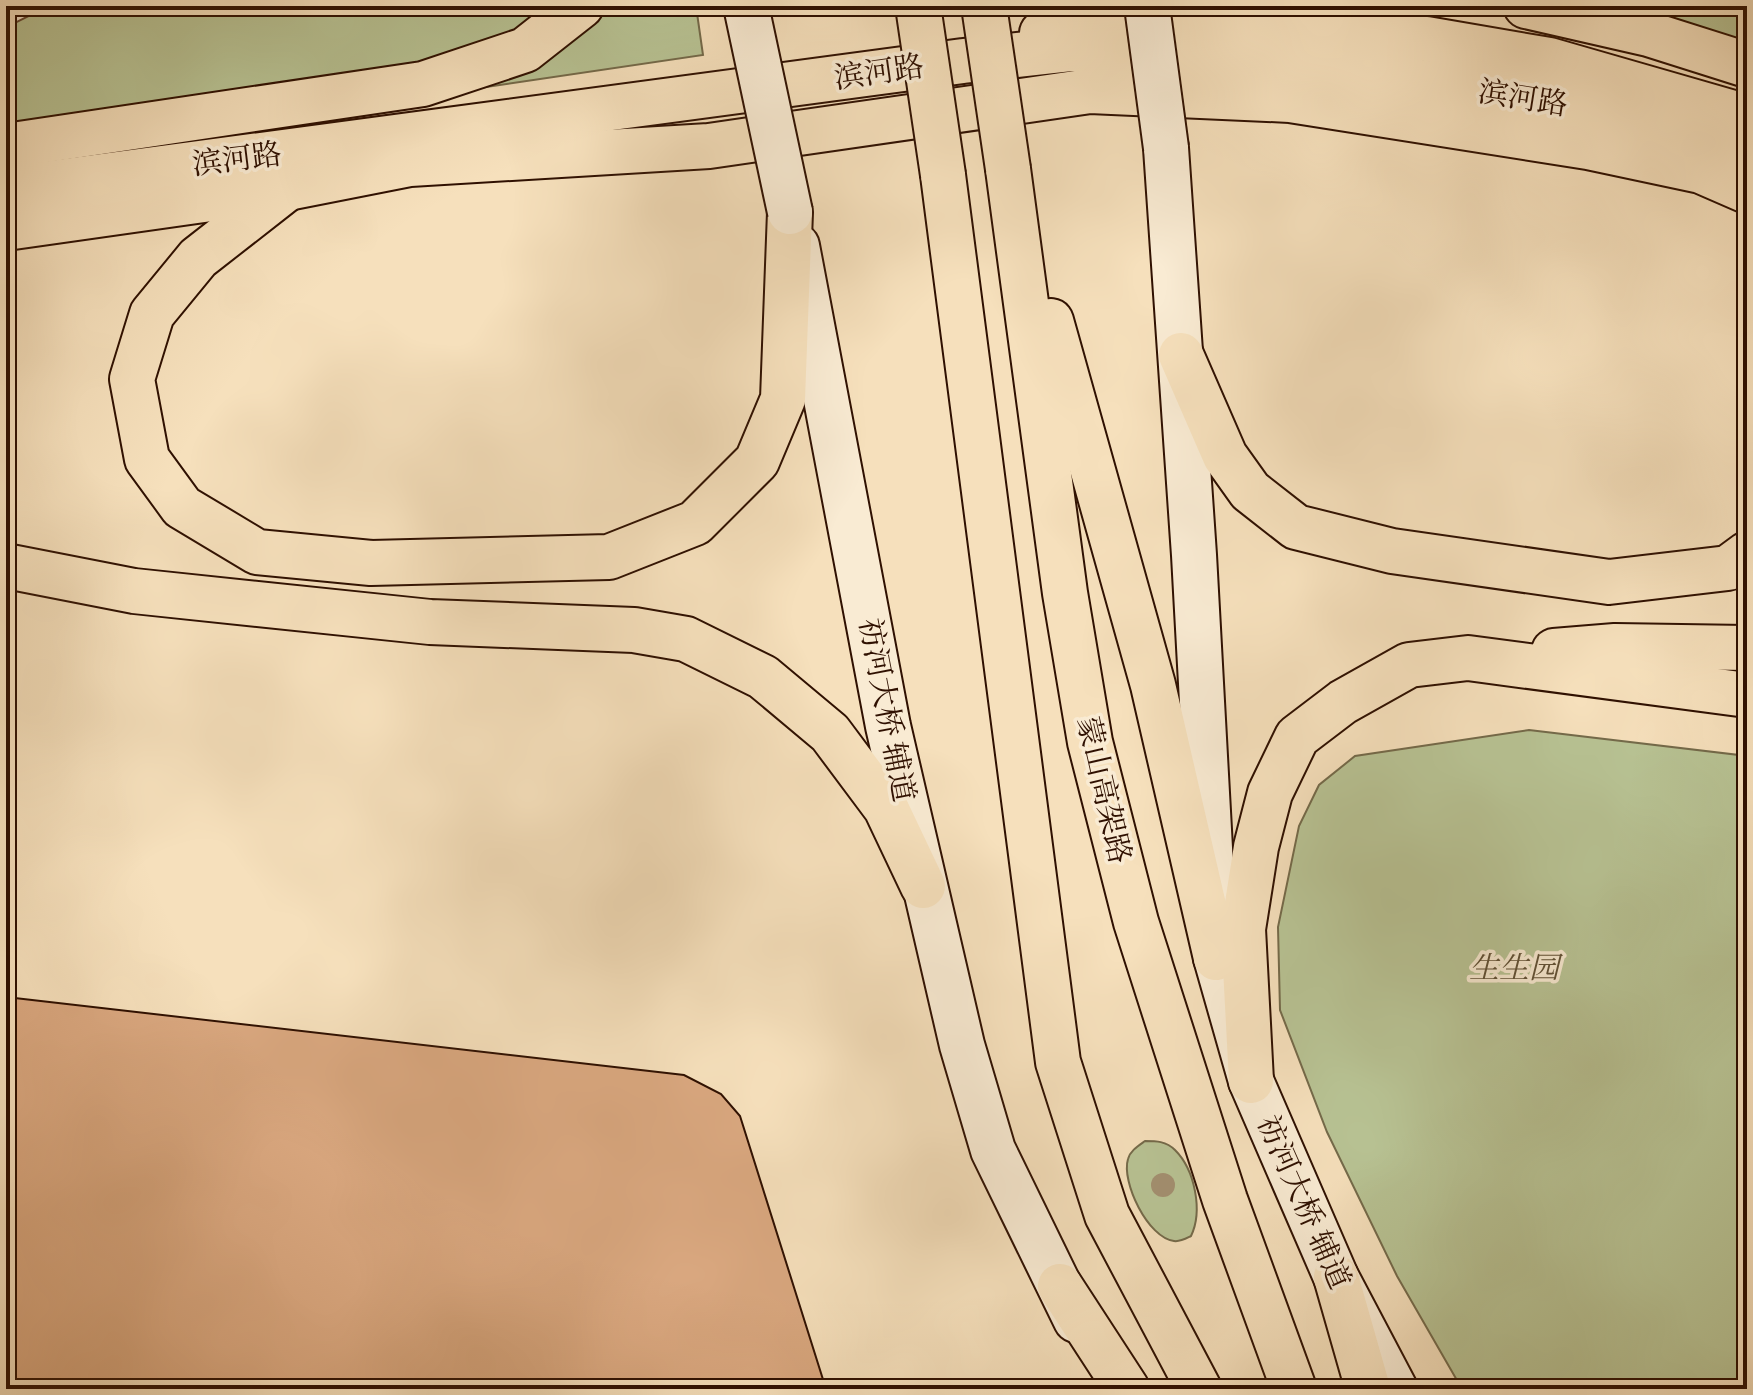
<svg xmlns="http://www.w3.org/2000/svg" width="1753" height="1395" font-family="'Gentium Book Plus','Noto Serif SC',serif">
  <rect width="100%" height="100%" fill="#f6e0bc"/>
  <filter id="stains"><feTurbulence type="fractalNoise" baseFrequency=".0025" numOctaves="4"/><feColorMatrix values="0 0 0 0 .2 0 0 0 0 .09 0 0 0 0 .02 0 0 0 .5 -.17"/></filter>
  <radialGradient id="worn" r=".72"><stop offset=".6" stop-color="#630" stop-opacity="0"/><stop offset="1" stop-color="#630" stop-opacity=".3"/></radialGradient>
  <g fill="#b8c394" stroke="#746a4a" stroke-width="2">
    <polygon points="6,6 696,6 703,55 6,158"/>
    <polygon points="1383,6 1747,6 1747,45 1701,27"/>
    <polygon points="1529,730 1747,756 1747,1389 1462,1389 1397,1276 1327,1132 1280,1010 1278,927 1299,826 1319,785 1355,756"/>
    <path d="M1145,1141C1156,1141 1166,1141 1175,1150C1195,1170 1203,1211 1191,1236C1185,1239 1180,1242 1174,1241C1148,1238 1121,1182 1128,1159C1130,1151 1138,1146 1145,1141Z"/>
  </g>
  <polygon fill="#daa880" stroke="#2f1001" stroke-width="2" points="6,997 684,1075 721,1094 740,1116 826,1389 6,1389"/>
  <g fill="none" stroke-linecap="round" stroke-linejoin="round">
    <g stroke="#614430" stroke-width="24">
      <polyline id="lane" points="6,15 24,6"/>
    </g>
    <g stroke="#2f1001" stroke-width="48">
      <g id="secondary">
        <polyline points="1166,148 1194,555 1216,958 1251,1081 1336,1277 1395,1389"/>
        <polyline points="797,246 888,726 962,1045 993,1150 1076,1320"/>
      </g>
    </g>
    <g stroke="#2f1001" stroke-width="48">
      <g id="primary">
        <polyline points="1526,6 1649,34 1747,65"/>
        <polyline points="1042,33 1063,25 1120,18 1251,30 1426,39 1549,60 1747,117"/>
        <polyline points="6,146 423,84 525,50 581,6"/>
        <polyline points="6,189 963,61 1072,49 1395,78 1648,118 1747,155"/>
        <polyline points="285,190 198,258 152,314 132,379 147,459 182,507 257,552 371,563 609,557 695,523 757,461 783,399 790,212"/>
        <polyline points="6,228 288,188 410,164 709,146 1090,91 1290,100 1588,147 1701,171 1747,191"/>
        <polyline points="1181,355 1225,456 1250,491 1296,527 1392,551 1609,582 1728,568 1747,554"/>
        <polyline points="6,566 134,591 430,622 634,630 686,639 763,677 830,733 886,808 923,886"/>
        <polyline points="1554,651 1615,646 1747,648"/>
        <polyline points="1251,1081 1243,929 1256,847 1270,793 1297,737 1343,702 1409,665 1468,658 1747,695"/>
      </g>
    </g>
    <g stroke="#2f1001" stroke-width="48">
      <g id="highway">
        <polyline points="1008,169 1065,593 1090,742 1136,922 1225,1200 1294,1389"/>
        <polyline points="943,175 1058,1062 1107,1215 1199,1389"/>
        <polyline points="1051,321 1153,685 1216,958"/>
        <polyline points="1336,1277 1368,1389"/>
        <polyline points="1060,1286 1127,1389"/>
      </g>
    </g>
    <use href="#lane" stroke="#f9ebd3" stroke-width="20"/>
    <use href="#secondary" stroke="#f9ebd3" stroke-width="44"/>
    <use href="#primary" stroke="#f6e0bc" stroke-width="44"/>
    <use href="#highway" stroke="#f6e0bc" stroke-width="44"/>
    <g stroke="#2f1001" stroke-width="48" stroke-linecap="butt">
      <g id="secondary-bridge">
        <polyline points="746,6 790,212"/>
        <polyline points="1147,6 1166,148"/>
      </g>
    </g>
    <g stroke="#2f1001" stroke-width="48" stroke-linecap="butt">
      <g id="highway-bridge">
        <polyline points="918,6 943,175"/>
        <polyline points="984,6 1008,169"/>
      </g>
    </g>
    <use href="#secondary-bridge" stroke="#f9ebd3" stroke-width="44"/>
    <use href="#highway-bridge" stroke="#f6e0bc" stroke-width="44"/>
  </g>
  <circle fill="#a39071" cx="1163" cy="1185" r="12"/>
  <g text-anchor="middle" stroke-width="7" stroke-linejoin="round" paint-order="stroke">
    <g font-size="30" fill="#2f1001" stroke="#f9ebd3">
      <text transform="translate(879 72) rotate(-8)" y="10">滨河路</text>
      <text transform="translate(1523 98) rotate(9)" y="10">滨河路</text>
      <text transform="translate(237 159) rotate(-7)" y="10">滨河路</text>
      <text transform="translate(887 710) rotate(79)" y="10">祊河大桥 辅道</text>
      <text transform="translate(1104 790) rotate(77)" y="10">蒙山高架路</text>
      <text transform="translate(1304 1202) rotate(66)" y="10">祊河大桥 辅道</text>
    </g>
    <g font-size="30" font-style="italic" fill="#5f4f34" stroke="#f9ebd3">
      <text x="1514" y="978">生生园</text>
    </g>
  </g>
  <rect width="1753" height="1395" fill="none" stroke="#f6e0bc" stroke-width="32"/>
  <rect x="8" y="8" width="1737" height="1379" fill="none" stroke="#2f1001" stroke-width="4"/>
  <rect x="16" y="16" width="1721" height="1363" fill="none" stroke="#2f1001" stroke-width="2"/>
  <rect width="100%" height="100%" filter="url(#stains)"/>
  <rect width="100%" height="100%" fill="url(#worn)"/>
</svg>
